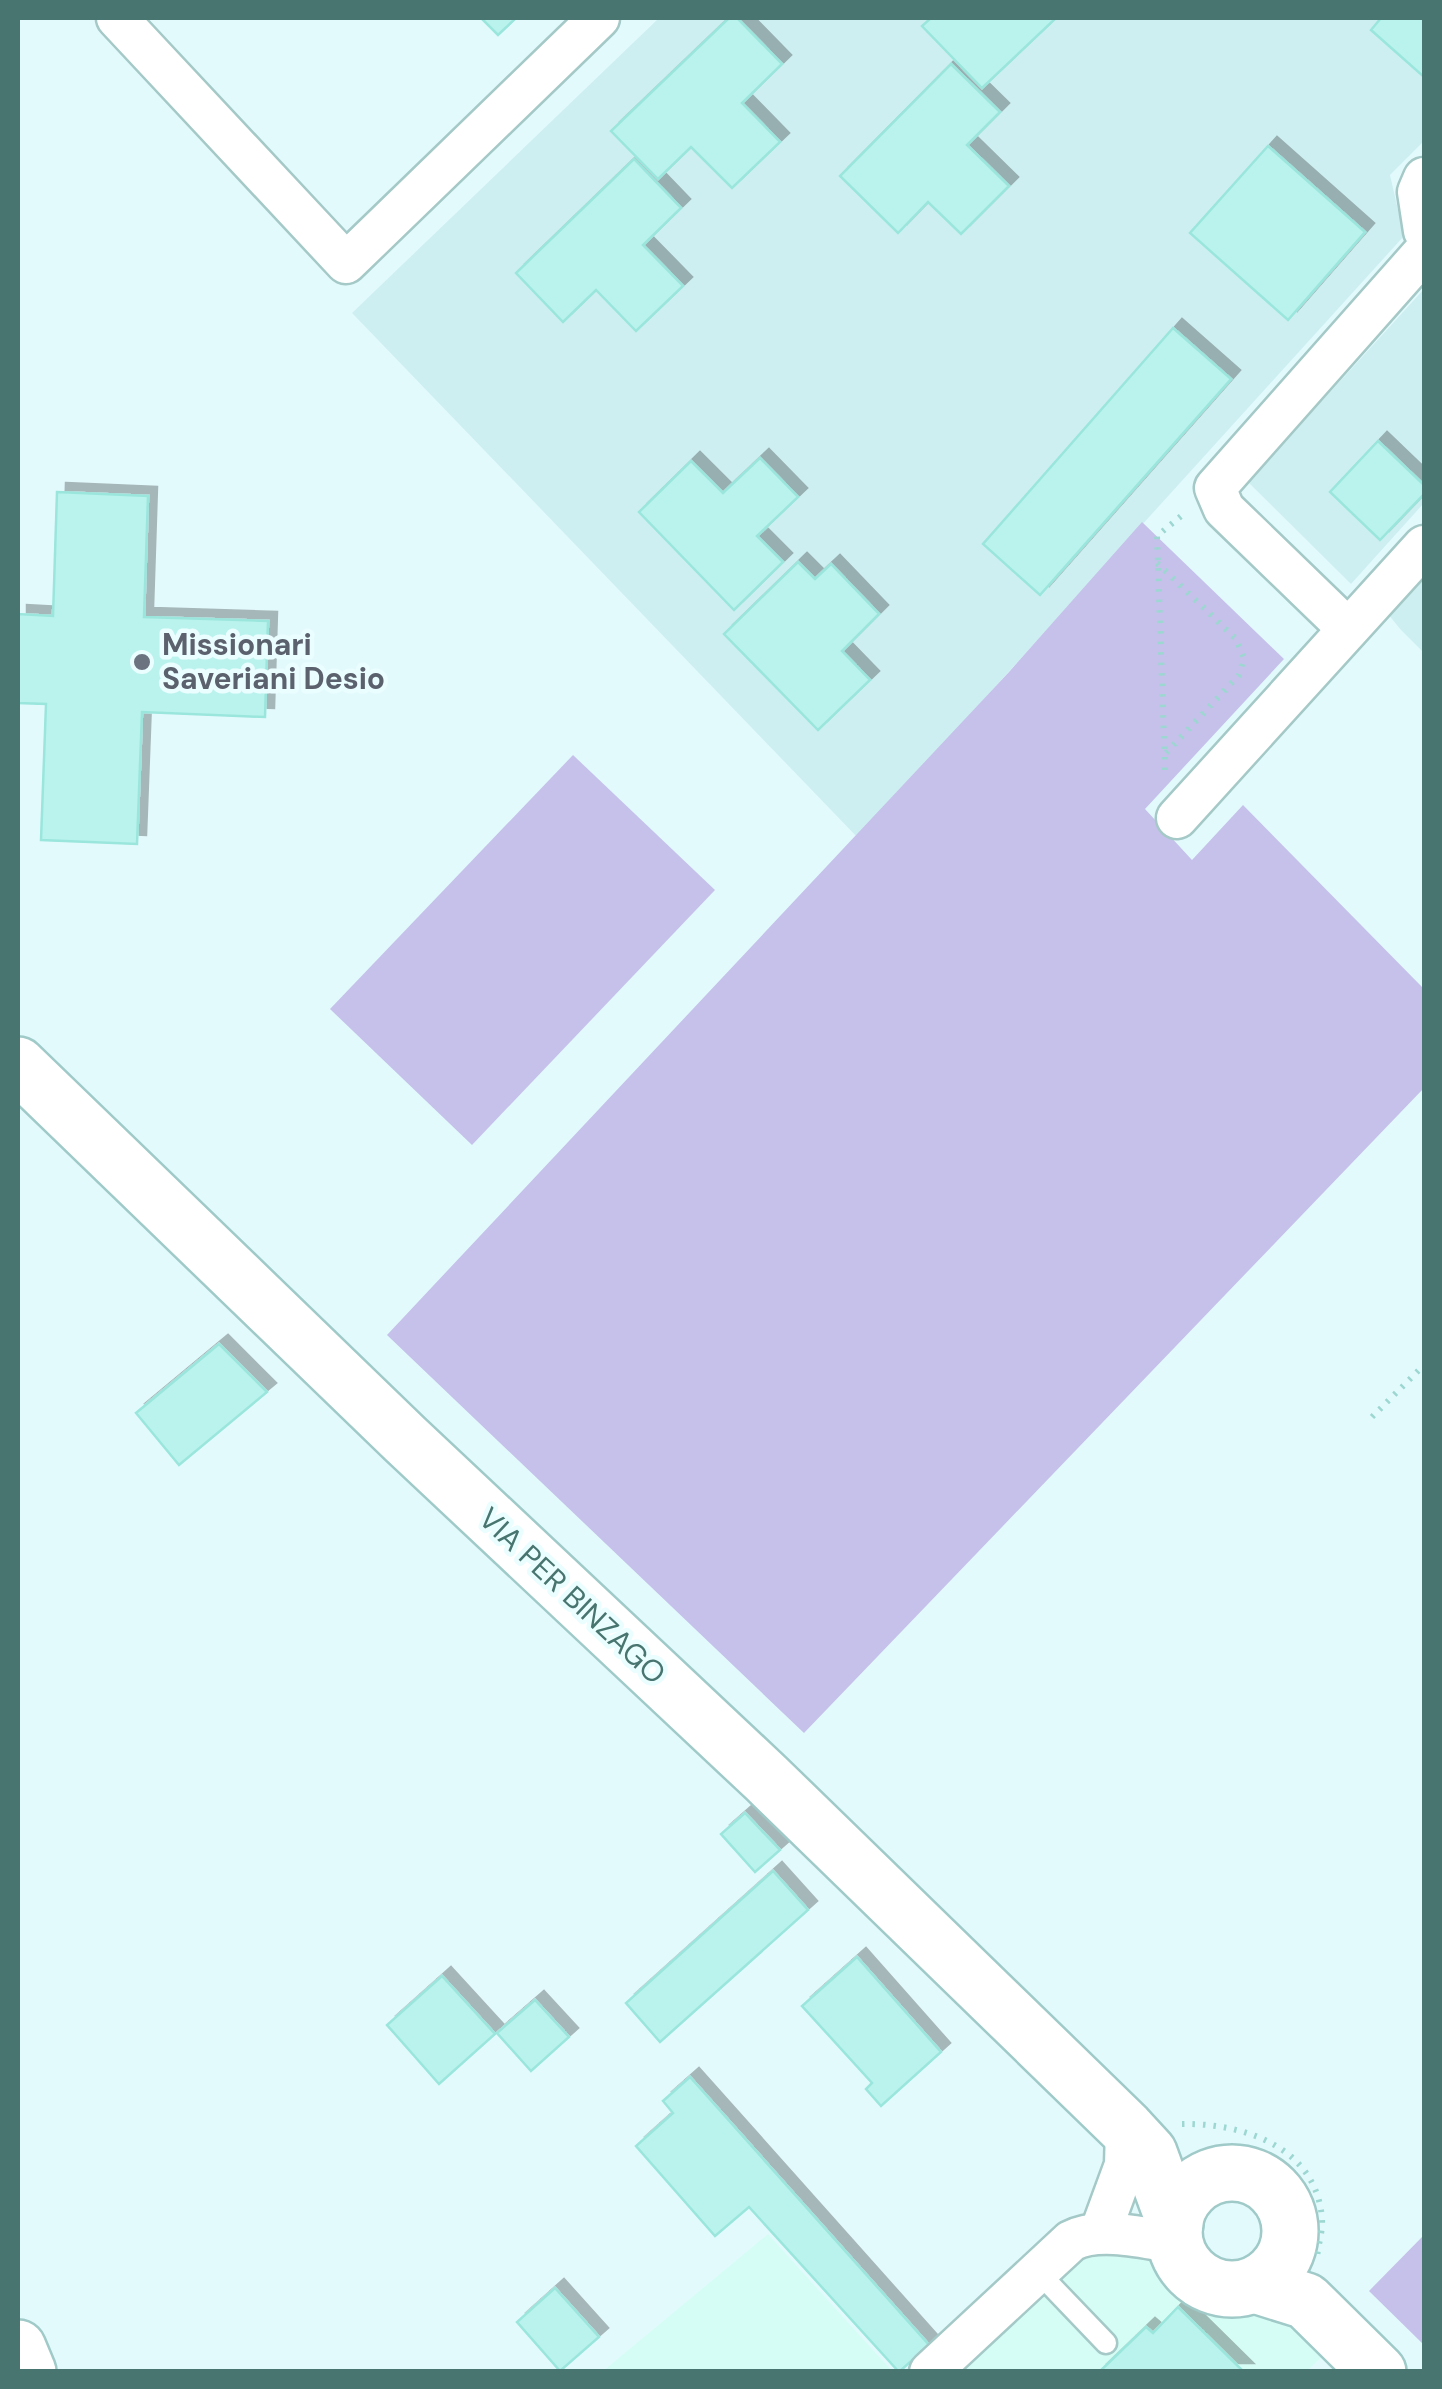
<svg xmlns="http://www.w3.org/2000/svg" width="1442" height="2389" font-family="'DM Sans',sans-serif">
  <defs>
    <filter id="shadow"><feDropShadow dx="9" dy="-9" stdDeviation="0" flood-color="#0004"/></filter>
  </defs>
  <rect width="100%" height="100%" fill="#e3fafd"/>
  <g fill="#ceeff1">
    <polygon points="659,18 1424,18 1424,141 1390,175 1404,236 858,838 352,313"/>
    <polygon points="1424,289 1424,503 1351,584 1248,482"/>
    <polygon points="1424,575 1424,653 1401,630 1388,614"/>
  </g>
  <g fill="#d6fdf5">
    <polygon points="768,2234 892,2371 603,2371"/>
    <polygon points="1084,2249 1163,2257 1183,2281 1201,2293 1274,2307 1327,2352 1307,2371 943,2372"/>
  </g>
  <g fill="#c5c1ea">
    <polygon points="1142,522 1284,659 1145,809 1192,860 1243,805 1424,989 1424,1088 804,1733 387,1335 1009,672"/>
    <polygon points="573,755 715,890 472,1145 330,1009"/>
    <polygon points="1424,2235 1424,2345 1369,2291"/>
  </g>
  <g fill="#baf3ed" stroke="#9ae6dd" stroke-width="2.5" filter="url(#shadow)">
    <polygon points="481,18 516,18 498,35"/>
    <polygon points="729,18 737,18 782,64 742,103 780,142 732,188 691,147 658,179 611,131"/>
    <polygon points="931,18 1056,18 982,88 922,26"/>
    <polygon points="1381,18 1424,18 1424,77 1371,30"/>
    <polygon points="951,64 1000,112 967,145 1009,186 961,234 928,202 898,233 840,176"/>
    <polygon points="1268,146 1365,232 1288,320 1190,233"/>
    <polygon points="634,159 681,208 643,245 683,286 636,331 596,290 563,322 516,273"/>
    <polygon points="1173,328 1231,379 1040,595 983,544"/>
    <polygon points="1378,441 1424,485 1424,494 1380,540 1330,492"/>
    <polygon points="760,458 798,497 757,536 783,562 734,610 639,512 691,461 723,493"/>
    <polygon points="57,492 148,496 144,617 268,621 265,717 142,712 137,844 41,840 46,704 18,703 18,614 53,616"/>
    <polygon points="798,562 815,579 831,564 879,614 842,651 870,680 818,730 724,634"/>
    <polygon points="219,1344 267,1392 179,1465 136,1413"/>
    <polygon points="745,1813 780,1850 755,1872 721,1834"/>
    <polygon points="773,1871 808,1910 660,2042 626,2003"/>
    <polygon points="857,1957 941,2052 881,2106 866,2089 872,2083 802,2006"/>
    <polygon points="442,1976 495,2034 439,2084 387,2025"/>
    <polygon points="535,2000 569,2037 531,2071 497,2033"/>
    <polygon points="690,2077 929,2345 899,2372 749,2207 715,2236 636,2146 673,2113 663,2101"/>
    <polygon points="555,2288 599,2337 560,2371 517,2322"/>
    <polygon points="1178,2307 1244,2372 1099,2372 1146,2327 1153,2333"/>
  </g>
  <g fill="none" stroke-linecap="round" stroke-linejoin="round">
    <g stroke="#a4c9c7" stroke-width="25">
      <polyline id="lane" points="1038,2272 1106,2343"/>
    </g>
    <g stroke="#a4c9c7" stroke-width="45">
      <g id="street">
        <polyline points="117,18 346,263 599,18"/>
        <polyline points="1424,178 1418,192 1424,231"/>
        <polyline points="1348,629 1224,509 1215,488 1424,252"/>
        <polyline points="1177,818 1424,546"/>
        <polyline points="1100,2233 1125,2165 1126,2128"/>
        <path d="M930,2372L1071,2241C1098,2226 1146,2238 1176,2243"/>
      </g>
    </g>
    <g stroke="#9fcac8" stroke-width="60">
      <g id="secondary">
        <polyline points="18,1065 405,1439 766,1778 1126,2128 1149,2153 1175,2224"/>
        <circle cx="1232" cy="2231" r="58"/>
        <polyline points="1255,2285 1306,2301 1378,2372"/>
        <polyline points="18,2348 28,2372"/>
      </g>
    </g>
    <g stroke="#9dd7d1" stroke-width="6" stroke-dasharray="2.5 8" stroke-linecap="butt">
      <polyline points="1157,563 1236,639 1244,658 1239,675 1165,754"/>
      <polyline points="1165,770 1157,536 1186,512"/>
      <polyline points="1372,1417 1424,1365"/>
      <path d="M1182,2124C1243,2123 1317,2147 1322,2219C1323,2231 1318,2245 1317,2258"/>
    </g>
    <use href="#lane" stroke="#fff" stroke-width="20"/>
    <use href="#street" stroke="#fff" stroke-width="40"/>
    <use href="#secondary" stroke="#fff" stroke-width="55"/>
  </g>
  <circle fill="#6b7280" stroke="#eafdff" stroke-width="4" cx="142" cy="662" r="10"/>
  <g text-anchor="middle" stroke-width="9" stroke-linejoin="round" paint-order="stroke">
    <g font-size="30" font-weight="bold" fill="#5b616d" stroke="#eafdff" text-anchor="start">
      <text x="162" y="655">Missionari<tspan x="162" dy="34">Saveriani Desio</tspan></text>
    </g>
    <g font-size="30" fill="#48756f" stroke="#eafdff">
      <text transform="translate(572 1596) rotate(43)" y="10">VIA PER BINZAGO</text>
    </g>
  </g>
  <rect width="1442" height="2389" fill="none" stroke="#48756f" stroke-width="40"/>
</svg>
